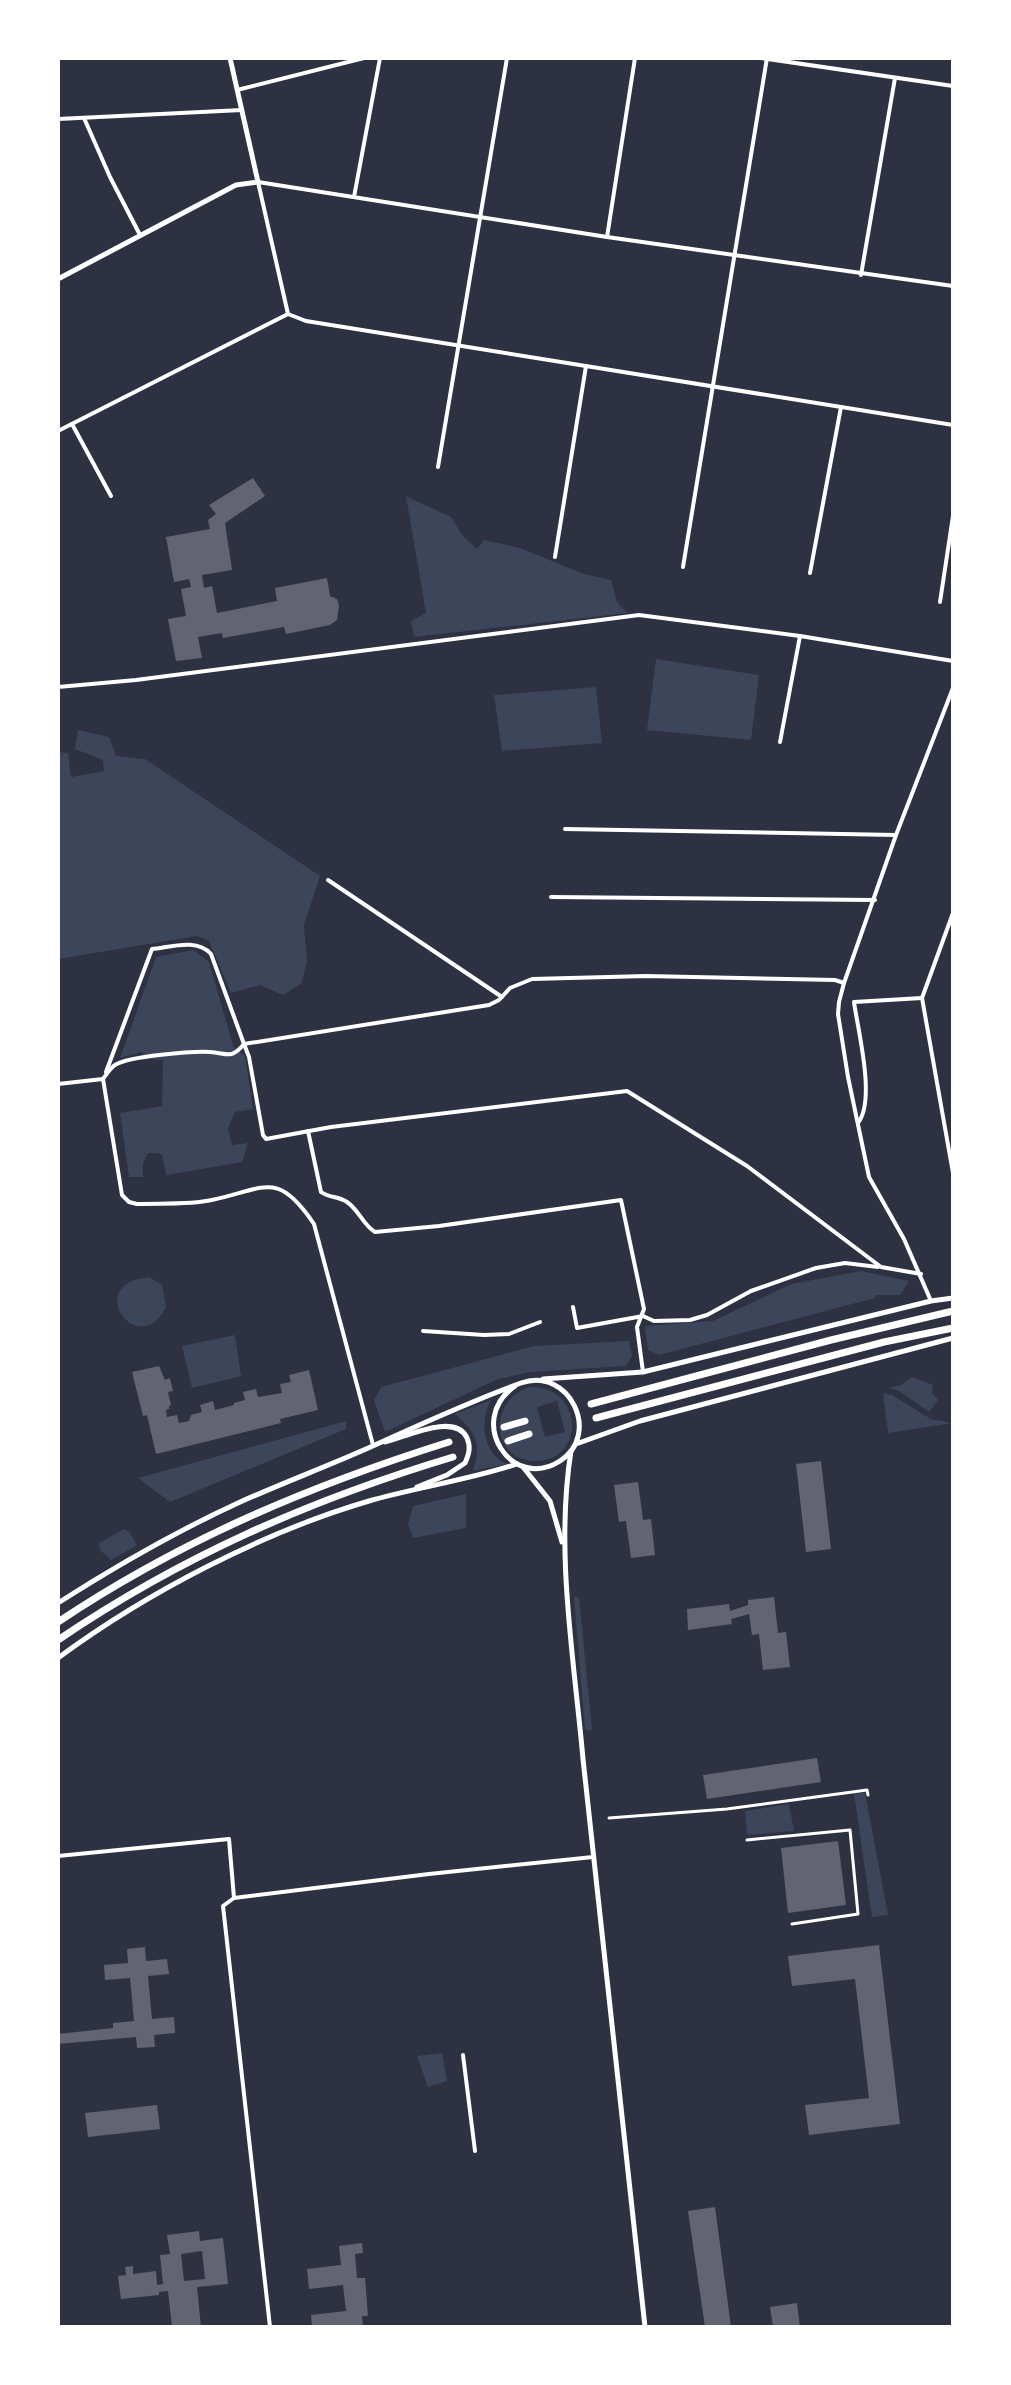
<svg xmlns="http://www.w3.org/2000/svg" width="1011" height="2385" font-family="'Open Sans',sans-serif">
  <rect width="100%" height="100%" fill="#2d3142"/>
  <g fill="#3c4559" fill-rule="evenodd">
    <polygon points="406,496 451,517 463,536 477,549 484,540 520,548 584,574 611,580 617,602 628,613 414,637 411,621 426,613"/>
    <polygon points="656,659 759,675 751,740 647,730"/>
    <polygon points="596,687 602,743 502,751 494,695"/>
    <polygon points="78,730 109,737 116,756 145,759 320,876 304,925 307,960 302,983 283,995 260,985 231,993 209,941 197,936 58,959 58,752 68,753 71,777 104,771 103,760 75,749"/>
    <polygon points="193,950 209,962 234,1048 245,1056 253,1109 235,1112 228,1128 232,1145 248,1143 242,1162 166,1175 162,1154 148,1153 143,1163 143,1177 129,1177 120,1113 162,1106 163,1060 146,1059 142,1052 120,1058 156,957"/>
    <polygon points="861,1271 909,1281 900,1295 876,1295 875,1298 659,1355 648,1350 645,1326 713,1321 791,1284"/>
    <path d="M149,1277L162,1285L166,1307C143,1355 94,1301 130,1282C135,1279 143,1278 149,1277Z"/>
    <polygon points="235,1335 241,1376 192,1388 182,1346"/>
    <polygon points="629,1341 632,1356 626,1366 530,1372 498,1379 385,1432 374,1400 381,1387 534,1346"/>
    <polygon points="912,1377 933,1385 932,1393 938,1400 929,1412 899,1391 889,1388 901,1385"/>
    <path d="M530,1387C583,1386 586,1457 539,1461C492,1464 485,1401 530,1387ZM557,1401L565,1432L545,1437L537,1407Z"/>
    <polygon points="883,1393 892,1395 931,1419 953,1423 888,1433"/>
    <path d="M491,1400C479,1421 483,1454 507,1464L473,1471C482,1443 476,1433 455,1414Z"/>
    <polygon points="346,1421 346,1429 170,1502 138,1478"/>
    <polygon points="466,1494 466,1528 413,1538 408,1525 413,1506"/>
    <polygon points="124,1529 129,1532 137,1545 111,1560 100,1550 99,1543"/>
    <polygon points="574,1597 579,1597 592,1730 585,1730"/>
    <polygon points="865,1793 888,1915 872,1917 854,1794"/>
    <polygon points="789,1804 794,1831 747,1835 745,1811"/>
    <polygon points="442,2053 447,2081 428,2087 417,2056"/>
  </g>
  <g fill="#626471" fill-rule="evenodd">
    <polygon points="253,478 265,496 225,523 232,570 202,575 204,588 212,586 217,613 277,601 275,588 327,578 330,596 337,599 339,606 337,620 330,625 286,634 284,627 223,638 222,633 198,637 202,658 176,661 168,619 186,616 181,589 191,587 189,579 174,582 166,537 210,529 208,520 216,514 209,505"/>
    <polygon points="159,1366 165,1380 170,1378 173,1391 168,1392 171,1405 169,1406 169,1409 166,1410 167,1417 177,1415 179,1423 189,1421 191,1415 202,1412 200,1405 213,1401 215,1410 234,1405 234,1403 245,1400 243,1392 256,1389 258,1397 282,1393 280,1384 291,1382 289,1375 309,1370 318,1410 280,1419 281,1423 156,1454 147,1415 143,1416 132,1372"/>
    <polygon points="821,1461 831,1549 806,1552 796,1464"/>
    <polygon points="638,1482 643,1520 651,1519 655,1555 631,1558 626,1521 619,1522 614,1485"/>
    <polygon points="774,1597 778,1633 786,1632 790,1667 763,1670 759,1634 752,1635 749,1614 731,1619 732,1624 688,1630 687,1609 729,1604 730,1611 748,1605 748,1600"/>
    <polygon points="817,1758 821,1782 707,1799 703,1775"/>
    <polygon points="838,1841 846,1905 788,1913 781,1848"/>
    <polygon points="879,1945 900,2124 809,2135 805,2105 869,2098 855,1979 792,1986 788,1956"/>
    <polygon points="145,1947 146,1961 167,1959 169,1974 148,1976 152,2019 174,2017 175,2033 154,2035 155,2047 137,2048 136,2037 58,2044 58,2034 113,2028 113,2023 134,2021 130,1978 105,1980 104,1965 128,1963 127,1949"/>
    <polygon points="157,2105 160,2129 88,2137 85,2113"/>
    <polygon points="715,2207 731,2327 705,2327 688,2211"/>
    <path d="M199,2231L200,2241L223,2238L228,2284L197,2287L201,2327H172L168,2291L159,2292V2295L121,2299L118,2276L126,2275L125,2267L133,2266V2274L156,2271L157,2285L163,2284L160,2255L170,2254L167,2235ZM202,2251L205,2279L184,2281L181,2254Z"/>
    <polygon points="362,2243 363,2253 355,2254 357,2278 365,2278 368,2316 362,2316 363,2327 312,2327 311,2315 346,2311 343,2285 309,2289 307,2269 341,2265 339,2246"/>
    <polygon points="797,2303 800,2327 773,2327 770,2307"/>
  </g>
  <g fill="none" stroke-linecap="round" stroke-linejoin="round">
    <g stroke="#fff" stroke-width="3">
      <polyline points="609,1818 727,1809 867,1790 868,1795"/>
      <polyline points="747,1840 850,1830 858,1914 792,1924"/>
    </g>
    <g stroke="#fff" stroke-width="4">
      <polyline points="761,58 953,86"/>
      <polyline points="237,90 364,58"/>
      <polyline points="84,118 110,177 140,235"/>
      <polyline points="58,119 242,110"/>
      <polyline points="354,197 380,58"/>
      <polyline points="607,237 635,58"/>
      <polyline points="861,275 895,78"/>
      <polyline points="288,314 258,182 607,237 953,286"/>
      <polyline points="72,424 111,496"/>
      <polyline points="58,431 288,314 306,321 953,425"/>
      <polyline points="438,467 507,58"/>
      <polyline points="555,557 586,366"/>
      <polyline points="683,567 767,58"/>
      <polyline points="810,573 841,407"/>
      <polyline points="940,602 953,516"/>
      <polyline points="58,687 136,680 639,615 800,636 953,661"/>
      <polyline points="780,742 800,636"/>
      <polyline points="565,829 896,835"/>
      <polyline points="328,880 502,997"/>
      <polyline points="551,897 875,900"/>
      <polyline points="953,913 922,998 953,1173"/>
      <path d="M106,1072L152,949C171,947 197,938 211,954L244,1044L489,1005L499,1000L510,988L532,979L646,976L835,980L844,983"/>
      <polyline points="58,1084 103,1079"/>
      <path d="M858,1123C876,1100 858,1031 854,1002L922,998"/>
      <path d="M308,1131L321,1192C329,1198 338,1196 347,1202C359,1210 363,1225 375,1232L439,1226L621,1200L644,1309L637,1327L643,1372"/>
      <polyline points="931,1301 904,1239 869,1177 848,1077 838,1014 839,1002 844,983 896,835 953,688"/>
      <polyline points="573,1307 577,1328 643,1316 654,1321 690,1320 707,1315 751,1291 816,1268 845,1263 878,1267"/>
      <polyline points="423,1331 484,1335 509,1334 540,1322"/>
      <path d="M373,1445L314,1224C277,1169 265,1189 212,1200C189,1205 162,1203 137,1204L129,1202L122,1195L103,1079C107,1074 110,1068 115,1065C129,1056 193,1051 210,1052C227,1053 231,1060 244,1044L249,1057L263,1135L266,1139L331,1127L627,1091L747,1166L881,1267L921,1274"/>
      <polyline points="58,1856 229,1839 234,1898"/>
      <polyline points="463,2055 475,2151"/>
      <polyline points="270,2327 223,1906 234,1898 429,1874 593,1857"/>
    </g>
    <g stroke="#fff" stroke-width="5">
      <polyline points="58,279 236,185 258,182 230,58"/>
      <polyline points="543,1379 643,1372 931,1301 953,1298"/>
      <path d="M385,1442C406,1437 455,1412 467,1438C471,1447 469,1454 465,1463L447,1475L417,1487"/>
      <polyline points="576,1444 640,1421 953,1338"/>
      <path d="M571,1451C555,1551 574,1658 583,1759C602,1949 624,2138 645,2327"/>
      <polyline points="523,1467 550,1501 562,1542"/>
      <path d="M58,1603C116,1566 175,1532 238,1503C280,1484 323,1468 366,1449C417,1426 468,1402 521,1383C569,1366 602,1434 560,1461C512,1492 465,1421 515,1386"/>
      <path d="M58,1658C146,1593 263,1532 369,1501C418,1487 469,1480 517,1464"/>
    </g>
    <g stroke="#fff" stroke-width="7">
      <polyline points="591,1404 831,1340 953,1311"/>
      <polyline points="596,1418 884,1342 953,1328"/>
      <polyline points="504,1427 525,1421"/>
      <polyline points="508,1441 529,1434"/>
      <path d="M58,1622C181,1540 309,1486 449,1442"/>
      <path d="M58,1640C182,1556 310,1500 453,1457"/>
    </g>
  </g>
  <rect width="1011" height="2385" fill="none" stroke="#ffffff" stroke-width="120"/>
</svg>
